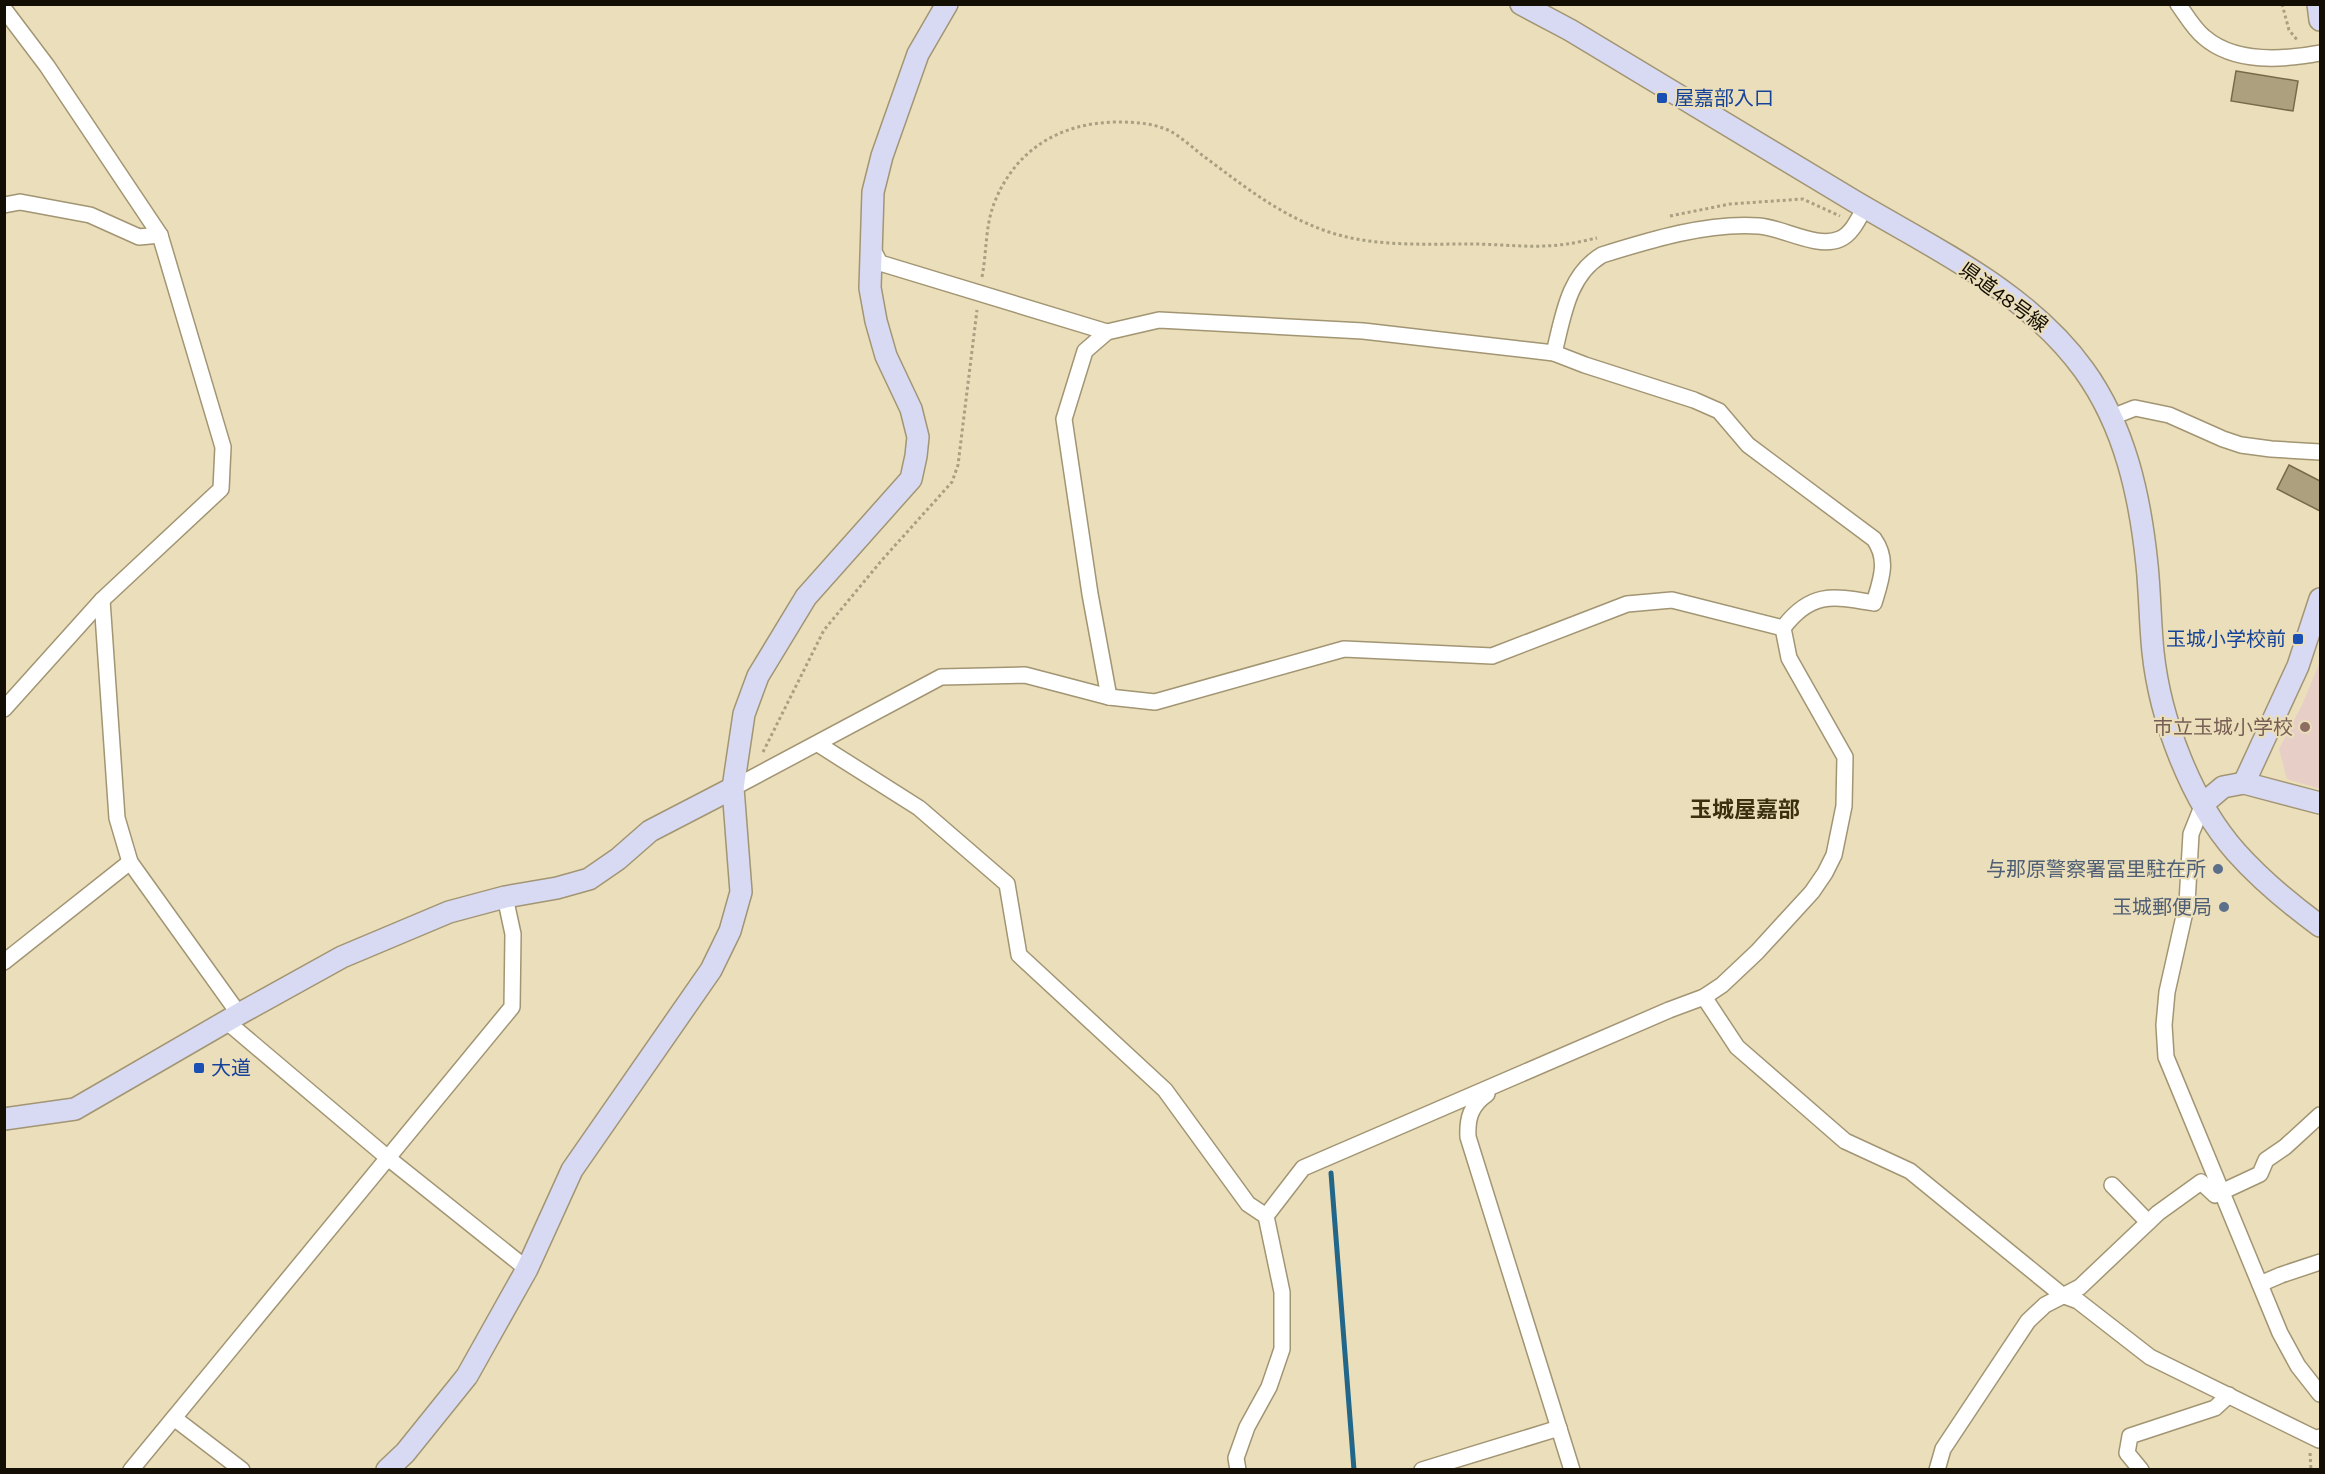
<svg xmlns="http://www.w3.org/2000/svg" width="2325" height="1474" font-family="Karla,'Noto Sans JP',sans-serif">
  <rect width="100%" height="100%" fill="#ebdeba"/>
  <polygon fill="#e7cec7" points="2320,662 2320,789 2287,779 2279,749 2302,705"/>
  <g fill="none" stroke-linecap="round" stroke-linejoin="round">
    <polyline stroke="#226689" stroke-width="5" points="1331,1173 1354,1470"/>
  </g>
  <g fill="#ada07e" stroke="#776a4a" stroke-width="1.5">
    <polygon points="2236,71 2298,81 2293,111 2231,101"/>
    <polygon points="2289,465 2320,481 2320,511 2277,489"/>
  </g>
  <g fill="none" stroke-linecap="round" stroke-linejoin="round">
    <g stroke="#a29573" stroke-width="18">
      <g id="street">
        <path d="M2178,4C2186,15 2194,29 2204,37C2235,64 2283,60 2320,53"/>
        <polyline points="4,9 47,66 160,235 223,447 221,489 102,600 4,709"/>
        <polyline points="4,205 20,202 90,215 139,237 160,235"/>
        <polyline points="872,248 880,263 1107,332"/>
        <path d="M1554,353C1563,317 1568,275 1602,255C1650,240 1708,222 1759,226C1784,228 1817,249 1840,239C1852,234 1859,218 1865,207"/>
        <polyline points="2112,417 2135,408 2169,415 2223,439 2241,445 2271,449 2320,452"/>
        <polyline points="102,600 117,818 130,862 239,1014"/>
        <path d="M1109,697L1090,594L1064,419L1085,351L1107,332L1159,320L1363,331L1554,353L1585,365L1694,400L1719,411L1748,445L1874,539C1889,560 1881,580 1874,603C1833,596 1811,591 1783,628L1789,658L1845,757L1844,806L1834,855L1825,873L1812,892L1757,952L1722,985L1704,997L1669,1010L1303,1168L1266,1216"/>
        <polyline points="818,744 919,808 1007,884 1019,955 1165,1090 1248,1204 1266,1216 1282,1292 1282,1349 1269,1387 1247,1427 1236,1458 1238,1470"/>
        <polyline points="733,788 941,677 1025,675 1109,697 1155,702 1344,649 1492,656 1627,604 1672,600 1783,628"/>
        <polyline points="2203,804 2191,834 2187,903 2167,992 2164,1025 2166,1057 2280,1333 2298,1366 2320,1394"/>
        <polyline points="4,962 130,862"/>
        <polyline points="1704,997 1737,1047 1845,1141 1910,1171 2062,1295 2078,1301 2150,1357 2319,1440 2320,1437"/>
        <polyline points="226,1021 388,1158 527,1269"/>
        <path d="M1487,1094C1471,1105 1467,1118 1468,1137L1572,1470"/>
        <polyline points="2112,1185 2148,1222"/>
        <polyline points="2260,1284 2281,1275 2320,1262"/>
        <polyline points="174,1418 242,1470"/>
        <polyline points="131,1470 512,1007 513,934 505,897"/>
        <polyline points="1422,1470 1559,1428"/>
        <polyline points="1937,1470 1943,1449 2028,1321 2045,1305 2080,1287 2158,1213 2201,1182 2215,1195 2260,1174 2266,1160 2285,1147 2320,1115"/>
        <polyline points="2141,1470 2127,1453 2130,1436 2215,1408 2229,1395"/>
      </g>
    </g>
    <g stroke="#a29573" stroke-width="24">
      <g id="secondary">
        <path d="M1521,4L1570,30C1665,87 1760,144 1854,201C1935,249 2028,292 2084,370C2125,427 2140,496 2147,565C2150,594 2150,623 2153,652C2160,719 2191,801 2236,852C2261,880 2290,904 2320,926"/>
        <polyline points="2318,4 2320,20"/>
        <polyline points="2244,783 2298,666 2320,599"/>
        <polyline points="2203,804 2223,787 2244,783 2320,803"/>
        <polyline points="4,1119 75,1109 239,1014 342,957 449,912 505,897 557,888 589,879 618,859 650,831 733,788"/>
        <polyline points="387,1470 405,1453 467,1376 527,1269 572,1170 711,970 730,931 741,892 733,788 744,714 758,676 806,597 911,479 916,456 918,437 911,409 886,356 876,321 870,288 873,192 882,156 918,54 947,4"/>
      </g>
    </g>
    <g stroke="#a99f82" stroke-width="3" stroke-dasharray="3 3" stroke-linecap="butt">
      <polyline points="2282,4 2289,30 2298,41"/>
      <polyline points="1670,216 1730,204 1803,199 1840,216"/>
      <path d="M982,277C987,251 985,225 995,201C1017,148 1061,123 1116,122C1135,122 1153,123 1170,131C1183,138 1195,150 1206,158C1245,187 1280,215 1326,231C1371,247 1423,244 1470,244C1502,244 1535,249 1566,244C1576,243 1587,240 1597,238"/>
      <polyline points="763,752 824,630 882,560 952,482 958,465 977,310"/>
      <polyline points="2310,1453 2311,1470"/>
    </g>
    <use href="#street" stroke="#fff" stroke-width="15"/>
    <use href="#secondary" stroke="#d8daf3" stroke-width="21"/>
  </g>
  <g fill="#1a4fb4" stroke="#ebdeba" stroke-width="2">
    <rect x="1656" y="92" width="12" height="12" rx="3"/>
    <rect x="2292" y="633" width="12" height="12" rx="3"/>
    <rect x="193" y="1062" width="12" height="12" rx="3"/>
  </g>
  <circle fill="#8d6e63" stroke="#ebdeba" stroke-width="2" cx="2305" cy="727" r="6"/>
  <g fill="#5c6f8a" stroke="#ebdeba" stroke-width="2">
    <circle cx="2218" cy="869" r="6"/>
    <circle cx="2224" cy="907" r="6"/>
  </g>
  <g text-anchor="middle" stroke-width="4.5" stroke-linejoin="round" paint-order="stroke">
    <g font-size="20" fill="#164399" stroke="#ebdeba" text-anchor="start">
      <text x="1674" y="105">屋嘉部入口</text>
      <text x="2286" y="646" text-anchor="end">玉城小学校前</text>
      <text x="211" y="1075">大道</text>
    </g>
    <g font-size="20" fill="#130e03" stroke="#ebdeba">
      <text transform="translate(2004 297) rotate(36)" y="7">県道48号線</text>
    </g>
    <g font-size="20" fill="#785e54" stroke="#ebdeba" text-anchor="end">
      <text x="2293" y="734">市立玉城小学校</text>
    </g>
    <g font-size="20" fill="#4e5e75" stroke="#ebdeba" text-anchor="end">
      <text x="2206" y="876">与那原警察署冨里駐在所</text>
      <text x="2212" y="914">玉城郵便局</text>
    </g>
    <g font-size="22" font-weight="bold" fill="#3a2f0f" stroke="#ebdeba">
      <text x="1745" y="817">玉城屋嘉部</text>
    </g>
  </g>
  <rect width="2325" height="1474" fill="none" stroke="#130e03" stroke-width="12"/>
</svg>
